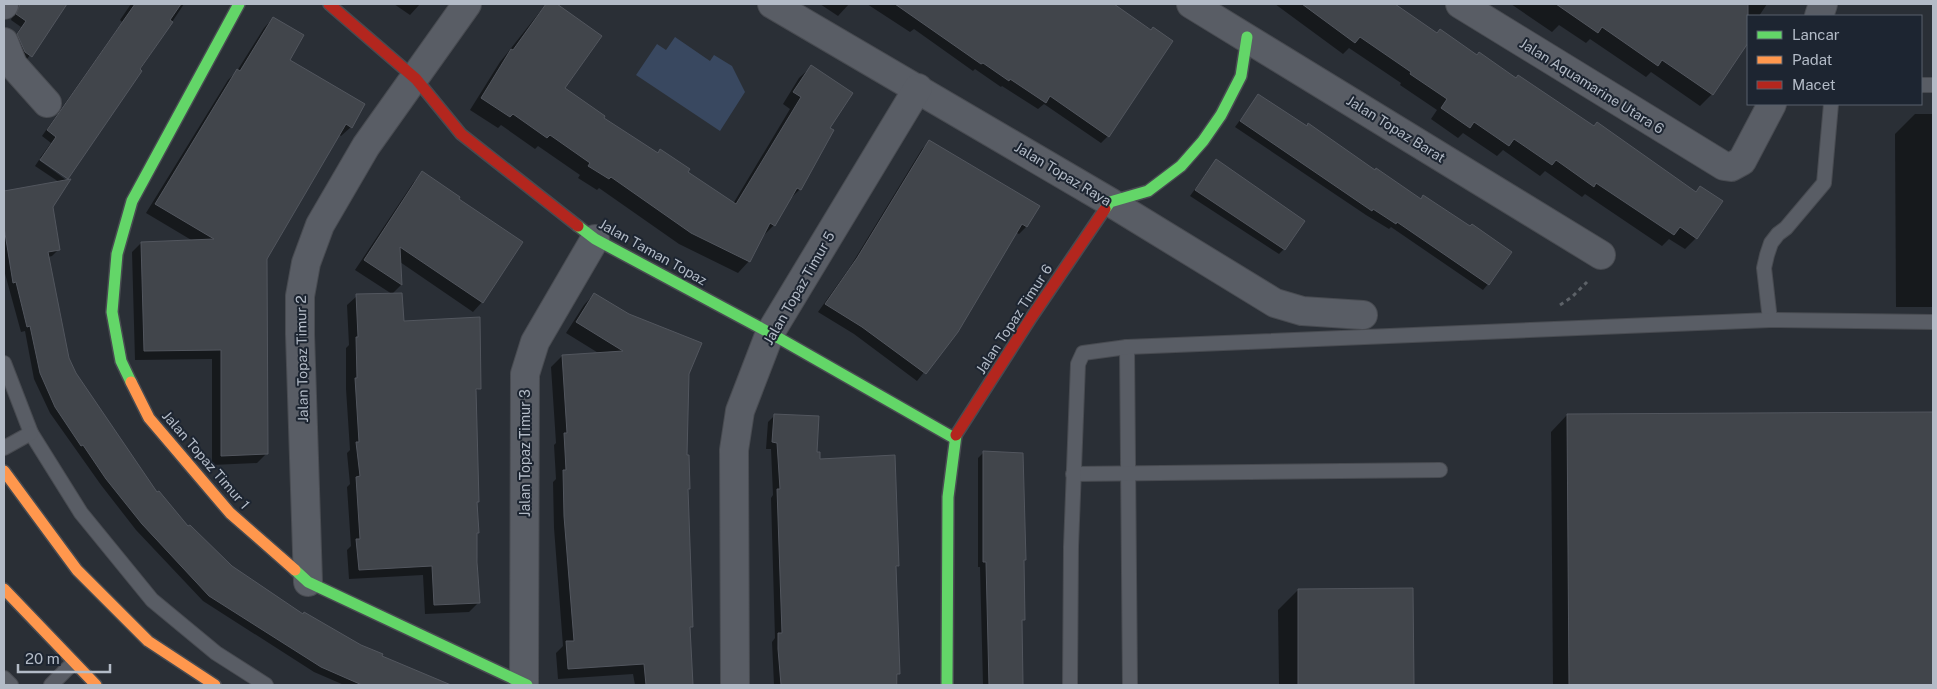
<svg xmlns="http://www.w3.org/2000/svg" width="1937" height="689" font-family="'Public Sans',sans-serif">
  <rect width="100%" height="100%" fill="#2a2f36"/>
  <polygon fill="#394860" points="675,37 710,61 714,55 732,66 745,92 720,131 636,75 657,44 666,50"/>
  <g fill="#0007">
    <polygon points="17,4 66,4 25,62 12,40 21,27 11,20"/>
    <polygon points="131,4 184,4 68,178 40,158 51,143 42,136 122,22 120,20"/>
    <polygon points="394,4 420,4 410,15"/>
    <polygon points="546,4 555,4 601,37 564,89 602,118 733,204 790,109 783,104 799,78 811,67 828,128 832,131 800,189 788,201 774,225 762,237 749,261 738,273 679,244 599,188 597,190 578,178 580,175 538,146 535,149 501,125 498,128 470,110 500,62"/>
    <polygon points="820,4 849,4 838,16"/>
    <polygon points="867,4 1107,4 1171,41 1108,136 1101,143 1044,104 1038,109 1002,86 1001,87 975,69 973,71 914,29 910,32"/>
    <polygon points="1275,4 1392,4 1437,34 1515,79 1695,193 1700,187 1721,202 1696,238 1685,249 1669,239 1662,246 1585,194 1582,197 1545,171 1540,176 1503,150 1497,156 1463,133 1458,138 1431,119 1437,110 1400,85 1401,83 1349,48 1343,54"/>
    <polygon points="1511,4 1767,4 1759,16 1748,16 1748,31 1738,47 1742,50 1712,94 1700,106 1651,72 1646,77 1590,39 1586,43 1559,25 1552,32"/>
    <polygon points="273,18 288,60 351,127 341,136 338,134 266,259 266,454 257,463 212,465 212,359 135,360 132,252 141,243 193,241 146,213 228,80 237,71 264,28"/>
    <polygon points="1258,96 1420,200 1424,196 1488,284 1483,290 1391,227 1389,229 1366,215 1235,127"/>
    <polygon points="1915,114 1933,114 1933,307 1896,307 1895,134"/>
    <polygon points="929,142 1038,207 1026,227 1019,234 1015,232 957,331 917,381 854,334 818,312 850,267 922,149"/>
    <polygon points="39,160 66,180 52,206 58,250 52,256 48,257 68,358 75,373 156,494 188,528 231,567 302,615 380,657 446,685 344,685 314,672 203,601 136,530 101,485 50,413 34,379 25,331 21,332 4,270 4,192 59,182 35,166"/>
    <polygon points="1216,160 1284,249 1279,254 1190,196"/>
    <polygon points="422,173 457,199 482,302 473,312 400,262 401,285 392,294 355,270 413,183"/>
    <polygon points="594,294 688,374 686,457 689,489 687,491 692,626 688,630 692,685 635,685 633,674 558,679 556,653 563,646 554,528 553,482 556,479 554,445 556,443 551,367 562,356 600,354 566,333 584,305"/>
    <polygon points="357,296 402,322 479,388 475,392 478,501 476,503 478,532 476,535 479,602 469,612 425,614 423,575 349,579 347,550 351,546 347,487 350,484 347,453 350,450 346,389 346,348 349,345 347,305"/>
    <polygon points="1933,414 1933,685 1553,685 1551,432 1567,415"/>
    <polygon points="775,415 815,453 898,566 895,568 898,685 774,685 772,642 775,638 771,498 773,495 771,449 766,449 768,422"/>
    <polygon points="983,453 1022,562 1022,685 983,685 980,567 978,567 978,458"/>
    <polygon points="1412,589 1412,685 1279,685 1278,610 1298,590"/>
  </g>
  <g fill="#41454b" stroke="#52565e">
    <polygon points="20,4 67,4 32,57 25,52 17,34 26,21 16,14"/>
    <polygon points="135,4 181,4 170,20 173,22 140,69 142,71 68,179 40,160 56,137 47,130"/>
    <polygon points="546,4 557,4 602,36 565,88 605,116 604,118 658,153 660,149 690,169 688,172 736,204 801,97 793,92 811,65 853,93 830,128 834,130 801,190 797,188 775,226 770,223 750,262 691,233 611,177 609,179 588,166 590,163 550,135 547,138 513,114 510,117 481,98 511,49 513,50"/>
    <polygon points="895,4 1114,4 1151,30 1153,27 1173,41 1109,137 1050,96 1046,103 1010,79 1009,81 983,63 981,64"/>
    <polygon points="1302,4 1395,4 1437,33 1440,29 1477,55 1479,52 1516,78 1518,75 1594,126 1597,122 1696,192 1700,186 1723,201 1697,239 1680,227 1674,235 1596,183 1594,187 1556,160 1552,165 1514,139 1509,146 1474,122 1470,128 1441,108 1447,99 1410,74 1411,72 1360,37 1355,43"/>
    <polygon points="1556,4 1748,4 1748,43 1713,95 1662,60 1658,66 1602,27 1598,33"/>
    <polygon points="273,17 304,35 290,60 365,104 352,128 346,124 267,259 268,454 221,456 221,350 144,351 141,242 214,239 155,204 237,69 240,71"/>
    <polygon points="1258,94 1307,126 1308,123 1375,170 1376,168 1421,199 1423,195 1470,226 1472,224 1512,252 1489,285 1397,222 1396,224 1373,209 1372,211 1240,121"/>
    <polygon points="929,140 1040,206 1027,227 1022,224 958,332 926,374 862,327 825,304 857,258"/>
    <polygon points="1216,159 1305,221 1285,250 1195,190"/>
    <polygon points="422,171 460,197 459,199 523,242 483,303 400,247 402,285 364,260"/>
    <polygon points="71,179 53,207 60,250 48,252 69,358 76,373 157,492 159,491 188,526 190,525 232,566 303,614 304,612 361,645 383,654 382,656 451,685 362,685 321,667 209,596 142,524 106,479 83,445 81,446 55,407 40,373 30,326 27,327 16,282 13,283 4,227 4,191"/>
    <polygon points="402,293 404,321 480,317 481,389 476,389 479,502 477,502 479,533 477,533 477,562 480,603 434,605 432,566 359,570 356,539 360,539 356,477 360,476 356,442 359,442 355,378 357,378 356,337 358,337 356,294"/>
    <polygon points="594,293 629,314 702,343 689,374 687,455 689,455 690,489 688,489 693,627 690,627 693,685 646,685 644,664 568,669 566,641 574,641 564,516 563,470 566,470 564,433 567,433 562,355 623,351 576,322"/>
    <polygon points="1933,412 1933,685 1569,685 1567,414"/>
    <polygon points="774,414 819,416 817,452 820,452 820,459 895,455 899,566 896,566 900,674 897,674 897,685 781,685 778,649 778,633 782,633 777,489 780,489 777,443 772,442"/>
    <polygon points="983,451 1023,453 1026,560 1024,560 1025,620 1022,620 1023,685 989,685 986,562 983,562"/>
    <polygon points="1413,588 1414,685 1298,685 1298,589"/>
  </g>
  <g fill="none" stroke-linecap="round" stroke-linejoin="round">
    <g stroke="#484b51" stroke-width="16">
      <g id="lane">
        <polyline points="1921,85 1933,85"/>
        <polyline points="1770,320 1764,268 1767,255 1771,243 1778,234 1786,228 1824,183 1831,104"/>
        <polyline points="1127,347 1130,685"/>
        <polyline points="4,363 31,433 81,513 152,600 216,653 266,685"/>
        <polyline points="4,448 31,433"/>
        <polyline points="1073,474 1440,470"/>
        <polyline points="4,678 11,685"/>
        <polyline points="51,685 73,663"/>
        <polyline points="1070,685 1071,547 1078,364 1083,353 1127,347 1770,320 1933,322"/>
      </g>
    </g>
    <g stroke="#484b51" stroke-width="30">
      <g id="street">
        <polyline points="772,4 1110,202 1275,303 1302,311 1363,315"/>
        <polyline points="1191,4 1601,255"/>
        <polyline points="1460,4 1724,166 1731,167 1742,161 1772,104"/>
        <polyline points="4,5 4,4"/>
        <polyline points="1819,16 1823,4"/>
        <polyline points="4,42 13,65 47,103"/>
        <polyline points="308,582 300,334 300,296 306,263 320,225 366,146 467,4"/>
        <polyline points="524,684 525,374 535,342 595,239"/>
        <polyline points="735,685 734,450 740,411 770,333 918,88"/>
      </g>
    </g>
    <g stroke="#484b51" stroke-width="14">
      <g id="fast">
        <polyline points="1105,209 1110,202 1148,191 1181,166 1203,141 1221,115 1241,76 1247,37"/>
        <polyline points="578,226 595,239 770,333 954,438"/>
        <polyline points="131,382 121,361 112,312 117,254 132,201 239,4"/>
        <polyline points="295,570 308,582 527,685"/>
        <polyline points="947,685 948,497 956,435"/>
      </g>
    </g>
    <g stroke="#484b51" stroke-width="14">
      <g id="slow">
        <polyline points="131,382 149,418 230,513 295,570"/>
        <polyline points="4,471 77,570 148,641 215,685"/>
        <polyline points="4,589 96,685"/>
      </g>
    </g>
    <g stroke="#484b51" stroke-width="14">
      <g id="jam">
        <polyline points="329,4 416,79 461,134 578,226"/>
        <polyline points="956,435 1031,318 1105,209"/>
      </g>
    </g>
    <polyline stroke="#5d6268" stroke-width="3" stroke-dasharray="4 4" stroke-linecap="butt" points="1560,305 1572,297 1587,282"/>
    <use href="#lane" stroke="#595d65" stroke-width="14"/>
    <use href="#street" stroke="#595d65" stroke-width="28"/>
    <use href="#fast" stroke="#63d668" stroke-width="11"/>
    <use href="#slow" stroke="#ff974d" stroke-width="11"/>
    <use href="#jam" stroke="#b3261e" stroke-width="11"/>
  </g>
  <g text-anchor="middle" stroke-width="4" stroke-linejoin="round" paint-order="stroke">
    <g font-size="14" fill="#b3bbc7" stroke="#1d2531">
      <text transform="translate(1592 86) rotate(32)" y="5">Jalan Aquamarine Utara 6</text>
      <text transform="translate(1396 129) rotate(32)" y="5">Jalan Topaz Barat</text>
      <text transform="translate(1063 174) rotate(31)" y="5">Jalan Topaz Raya</text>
      <text transform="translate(653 252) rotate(29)" y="5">Jalan Taman Topaz</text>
      <text transform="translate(799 288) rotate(-60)" y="5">Jalan Topaz Timur 5</text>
      <text transform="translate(1014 319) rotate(-57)" y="5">Jalan Topaz Timur 6</text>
      <text transform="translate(302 359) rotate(-91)" y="5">Jalan Topaz Timur 2</text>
      <text transform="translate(525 453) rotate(-90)" y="5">Jalan Topaz Timur 3</text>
      <text transform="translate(206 460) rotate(49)" y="5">Jalan Topaz Timur 1</text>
    </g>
  </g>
  <rect width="1937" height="689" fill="none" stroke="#b3bbc7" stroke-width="10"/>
  <rect x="1747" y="15" width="175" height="90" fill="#1d2531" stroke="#59616d"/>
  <rect x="1757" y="31" width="25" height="8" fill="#63d668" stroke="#59616d"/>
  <text x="1792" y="40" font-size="15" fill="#b3bbc7">Lancar</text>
  <rect x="1757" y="56" width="25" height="8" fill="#ff974d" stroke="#59616d"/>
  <text x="1792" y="65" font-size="15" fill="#b3bbc7">Padat</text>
  <rect x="1757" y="81" width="25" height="8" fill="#b3261e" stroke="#59616d"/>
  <text x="1792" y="90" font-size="15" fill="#b3bbc7">Macet</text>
  <path d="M18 664v8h92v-8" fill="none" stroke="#b3bbc7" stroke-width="2.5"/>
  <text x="25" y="664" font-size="15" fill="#b3bbc7" stroke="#1d2531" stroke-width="4" paint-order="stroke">20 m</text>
</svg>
